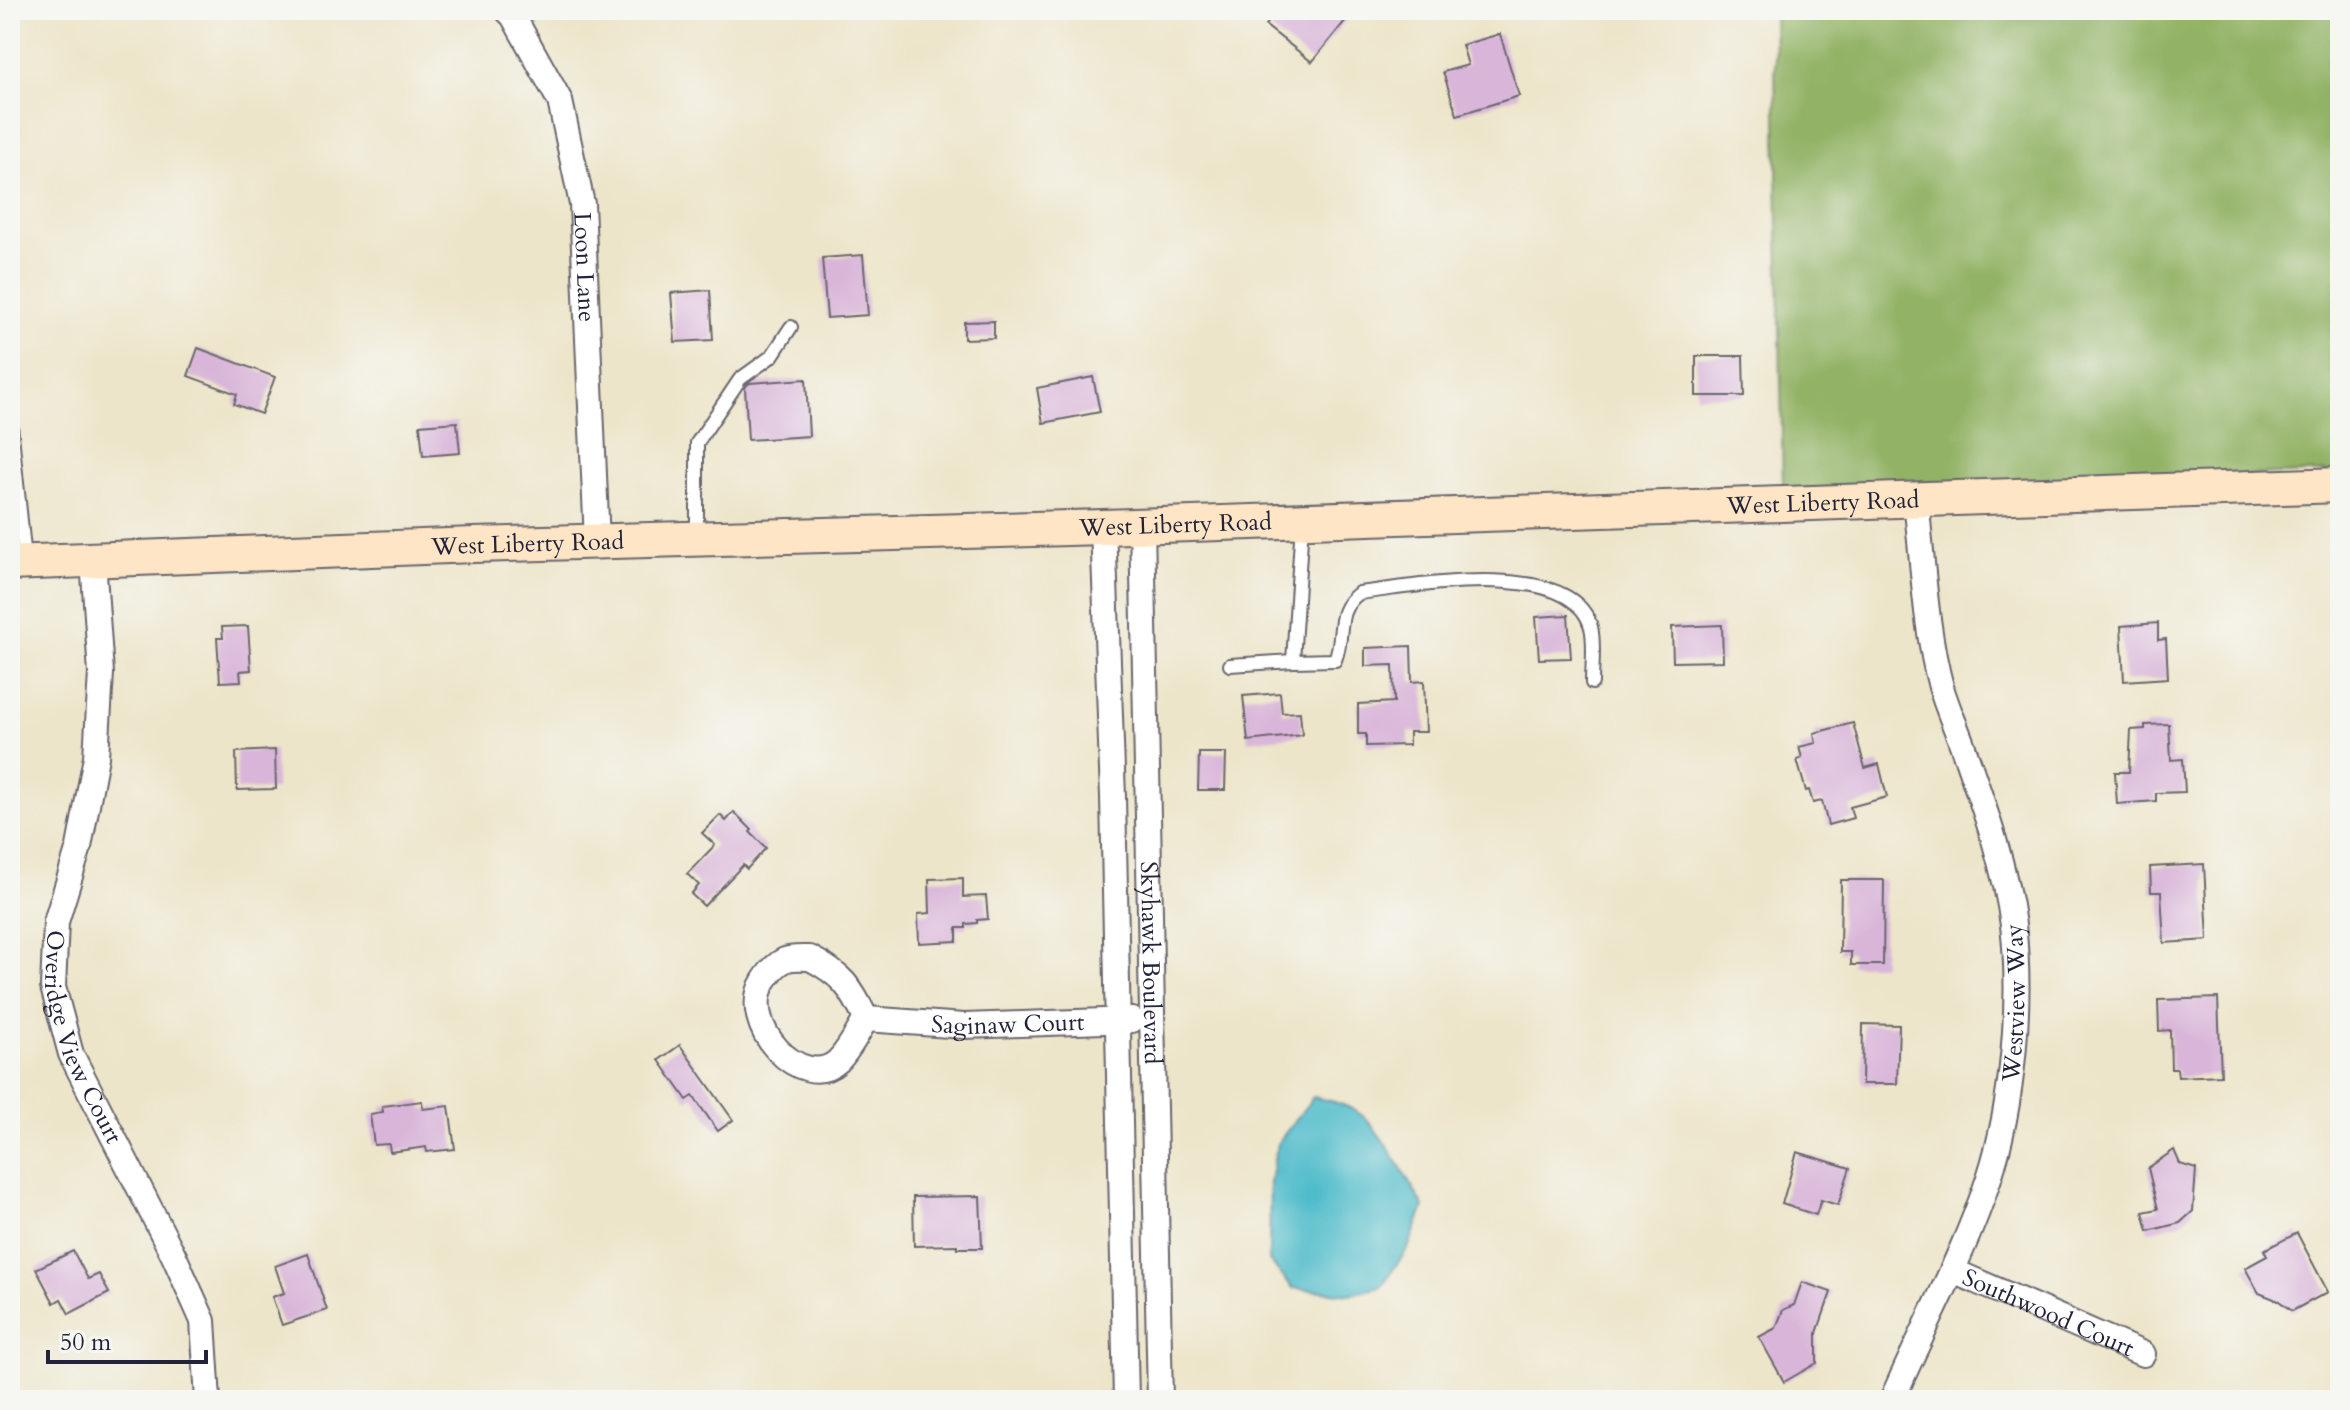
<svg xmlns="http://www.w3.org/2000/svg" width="2350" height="1410" font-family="Cardo,serif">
  <rect width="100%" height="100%" fill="#f6f6f2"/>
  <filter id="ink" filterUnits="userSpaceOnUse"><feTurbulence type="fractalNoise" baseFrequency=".0125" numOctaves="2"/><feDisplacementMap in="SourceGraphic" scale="16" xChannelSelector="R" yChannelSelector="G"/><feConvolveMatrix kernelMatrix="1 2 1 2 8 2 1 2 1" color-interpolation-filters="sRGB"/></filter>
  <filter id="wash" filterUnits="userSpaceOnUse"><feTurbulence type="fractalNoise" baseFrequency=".006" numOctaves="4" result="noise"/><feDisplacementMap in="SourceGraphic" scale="32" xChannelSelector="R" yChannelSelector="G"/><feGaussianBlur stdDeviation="1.8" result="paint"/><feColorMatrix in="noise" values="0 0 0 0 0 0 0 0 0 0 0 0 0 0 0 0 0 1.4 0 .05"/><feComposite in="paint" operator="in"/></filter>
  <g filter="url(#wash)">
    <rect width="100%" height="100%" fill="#ede5c9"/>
    <polygon fill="#92b265" stroke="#5a6a50" stroke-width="2" points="1774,10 2340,10 2340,472 1783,490"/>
    <path fill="#50bcca" stroke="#396f82" stroke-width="2" d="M1313,1097C1330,1100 1346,1104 1360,1114C1378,1126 1412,1186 1424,1207L1408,1248L1381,1287L1350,1294L1293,1288L1269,1261L1270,1181L1277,1144Z"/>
    <g id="blocks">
      <g fill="#d9b6d9">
        <polygon points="1278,10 1354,10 1312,62 1265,25"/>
        <polygon points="1500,34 1519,96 1457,115 1443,72 1468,65 1462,45"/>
        <polygon points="863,255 868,315 827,318 822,258"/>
        <polygon points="710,290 713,340 675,342 671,293"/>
        <polygon points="994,321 994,338 964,339 964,322"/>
        <polygon points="198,348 275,377 261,414 234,404 237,394 188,376"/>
        <polygon points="1696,356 1743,356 1744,396 1696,396"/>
        <polygon points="1093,377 1100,412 1043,423 1037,388"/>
        <polygon points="806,379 809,436 748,440 745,388 747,385 750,383"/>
        <polygon points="457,422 460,453 423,456 420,425"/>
        <polygon points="1568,615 1571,658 1539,659 1536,617"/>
        <polygon points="2158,623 2158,640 2166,639 2168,678 2124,681 2121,626"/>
        <polygon points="1722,625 1723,661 1673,662 1672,627"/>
        <polygon points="248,626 251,670 240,671 241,681 220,682 217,638 223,638 222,627"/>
        <polygon points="1411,646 1412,682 1424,681 1426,732 1409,732 1409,745 1366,746 1366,734 1358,734 1358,704 1394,702 1393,665 1365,666 1365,648"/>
        <polygon points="1280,693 1282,713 1300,712 1302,735 1248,741 1243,696"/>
        <polygon points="1853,723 1865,768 1879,764 1887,797 1850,807 1853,818 1828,825 1822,801 1813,803 1809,790 1806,791 1797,760 1802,758 1799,747 1816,743 1814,733"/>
        <polygon points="2169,724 2171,760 2183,759 2185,792 2156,793 2156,801 2117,804 2115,772 2129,772 2131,730 2145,729 2145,725"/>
        <polygon points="275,750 276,789 237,790 236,752"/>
        <polygon points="1199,753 1226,753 1225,790 1198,790"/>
        <polygon points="734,812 752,830 750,832 766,848 747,869 743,865 704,906 691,894 699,885 687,874 715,845 702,833 720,815 726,821"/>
        <polygon points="2204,864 2208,940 2164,943 2161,892 2151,892 2150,867"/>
        <polygon points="963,878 963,897 986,896 988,919 977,920 977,923 966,924 966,928 957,928 957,941 919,943 918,914 930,913 929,879"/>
        <polygon points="1841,880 1884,880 1883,965 1851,965 1851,952 1840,952"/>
        <polygon points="2218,998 2221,1075 2178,1077 2177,1069 2171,1069 2170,1030 2159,1031 2158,1000"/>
        <polygon points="1863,1024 1899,1025 1897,1084 1862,1084"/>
        <polygon points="680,1045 733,1120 718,1131 693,1096 687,1100 659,1060"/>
        <polygon points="422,1101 423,1109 449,1106 455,1149 427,1152 426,1147 390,1152 389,1144 374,1145 370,1114 383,1112 382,1106"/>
        <polygon points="2174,1150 2180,1164 2196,1169 2193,1211 2180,1223 2148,1231 2143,1212 2158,1209 2148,1168"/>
        <polygon points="1797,1152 1850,1168 1838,1205 1821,1200 1816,1215 1782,1204"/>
        <polygon points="980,1196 982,1248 957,1248 957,1245 914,1246 913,1197"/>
        <polygon points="2297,1233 2328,1292 2292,1311 2279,1301 2259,1293 2245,1268 2267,1256 2264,1250"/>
        <polygon points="73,1251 88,1279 99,1274 109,1293 69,1314 61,1299 54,1303 36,1269"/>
        <polygon points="308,1254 327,1310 282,1325 272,1297 284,1293 275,1266"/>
        <polygon points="1802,1282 1831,1292 1817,1333 1817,1363 1784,1382 1759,1337 1776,1328 1783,1310 1794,1305"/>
      </g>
    </g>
  </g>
  <g filter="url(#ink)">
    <use href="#blocks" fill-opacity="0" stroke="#69666d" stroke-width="2"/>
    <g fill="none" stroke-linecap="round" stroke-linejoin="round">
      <g stroke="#69666d" stroke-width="16">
        <g id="service">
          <polyline points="10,416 25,559"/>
          <path d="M1302,523L1293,661L1335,660C1346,632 1333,613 1359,593C1412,587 1571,556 1591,627C1595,643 1592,666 1592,683"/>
          <polyline points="697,535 697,443 740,379 772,356 791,327"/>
          <polyline points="1230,665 1293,661"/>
        </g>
      </g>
      <g stroke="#69666d" stroke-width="28">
        <g id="minor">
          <path id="s1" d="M507,10L513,16L560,101L582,204L597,542"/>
          <path id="s2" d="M1142,525L1160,1400"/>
          <polyline points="1103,527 1113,797 1126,1400"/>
          <path id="s3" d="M93,560L101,673L96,757L79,847L56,922L53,987L71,1054L174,1256L203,1321L208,1400"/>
          <path d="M810,958C842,975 851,987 866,1019C858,1032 849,1050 838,1061C802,1094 737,1024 764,981C769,973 776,964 785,960C792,957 803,958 810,958Z"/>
          <path id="s4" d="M866,1019L964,1026L1132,1020"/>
          <path id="s5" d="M1953,1271L2143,1354"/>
          <path id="s6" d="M1892,1400C1924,1326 1964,1255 1989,1178C2013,1105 2022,1001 2013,925C2005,865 1984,807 1964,750C1957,729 1947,708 1941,687C1925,628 1923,562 1916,501"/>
        </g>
      </g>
      <g stroke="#69666d" stroke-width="38">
        <g id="secondary">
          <path id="s7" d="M10,563L474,545L1103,527L2340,485"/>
        </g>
      </g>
      <use href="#service" stroke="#fff" stroke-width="12"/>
      <use href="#minor" stroke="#fff" stroke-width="24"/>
      <use href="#secondary" stroke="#fde5c5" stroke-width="34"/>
    </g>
  </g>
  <g text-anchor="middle" stroke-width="6" stroke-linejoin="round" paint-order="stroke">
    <g font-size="24" fill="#22223b" stroke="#f6f6f2">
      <text dy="8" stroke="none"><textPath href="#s1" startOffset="274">Loon Lane</textPath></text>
      <text dy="8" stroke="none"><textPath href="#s7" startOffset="1814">West Liberty Road</textPath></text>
      <text dy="8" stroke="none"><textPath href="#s7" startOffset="1166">West Liberty Road</textPath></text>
      <text dy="8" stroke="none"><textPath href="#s7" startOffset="518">West Liberty Road</textPath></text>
      <text dy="8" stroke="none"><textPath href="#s2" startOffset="438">Skyhawk Boulevard</textPath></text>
      <text dy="8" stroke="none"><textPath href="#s6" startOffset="420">Westview Way</textPath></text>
      <text dy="8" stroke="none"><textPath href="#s4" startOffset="142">Saginaw Court</textPath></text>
      <text dy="8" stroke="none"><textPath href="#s3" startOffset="488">Overidge View Court</textPath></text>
      <text dy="8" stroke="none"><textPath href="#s5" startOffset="104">Southwood Court</textPath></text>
    </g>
  </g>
  <rect width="2350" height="1410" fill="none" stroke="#f6f6f2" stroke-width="40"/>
  <path d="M48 1350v12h158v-12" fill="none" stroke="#22223b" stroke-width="4"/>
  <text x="60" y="1350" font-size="24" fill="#22223b" stroke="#f6f6f2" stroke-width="6" paint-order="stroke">50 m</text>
</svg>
